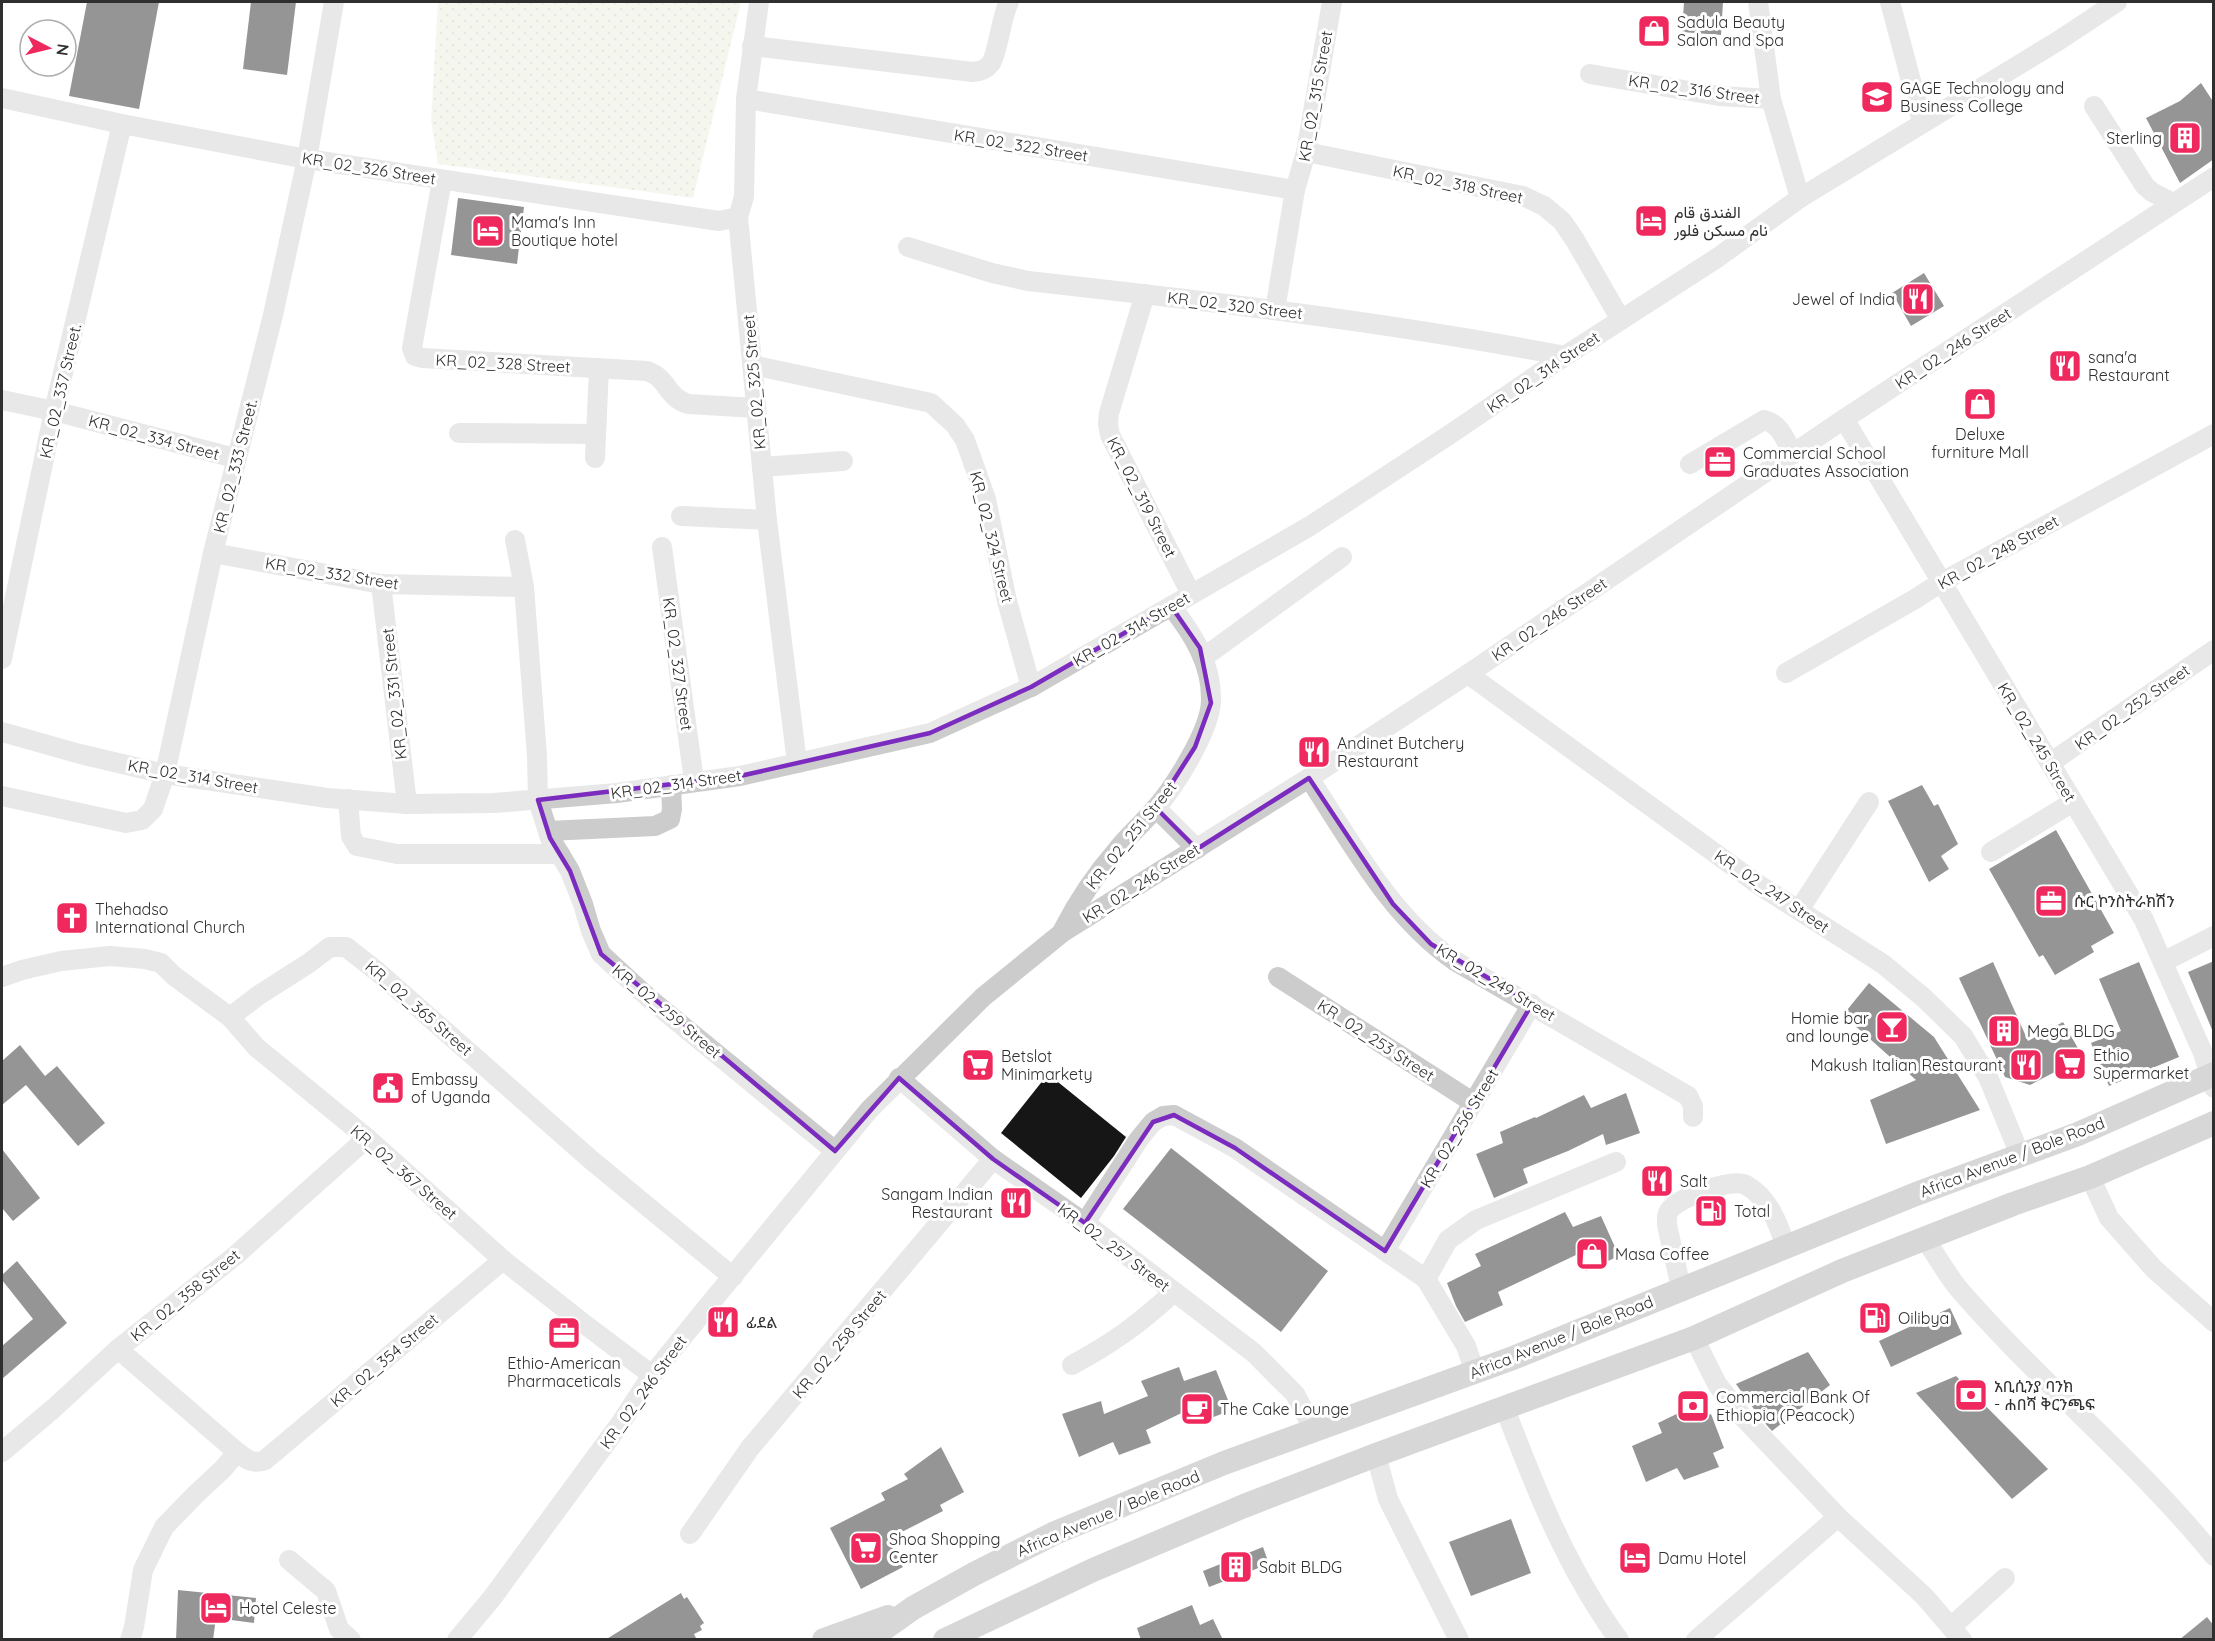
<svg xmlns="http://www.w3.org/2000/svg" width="2215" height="1641" font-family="Quicksand,Vazirmatn,'Noto Sans Ethiopic',sans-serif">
  <defs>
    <pattern id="green-dots" width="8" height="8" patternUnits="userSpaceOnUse" patternTransform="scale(1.5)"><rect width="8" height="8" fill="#e9eddc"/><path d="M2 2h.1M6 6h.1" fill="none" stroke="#c8ccbd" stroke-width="1.8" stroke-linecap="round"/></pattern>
  </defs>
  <rect width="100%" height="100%" fill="#fff"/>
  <polygon fill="url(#green-dots)" points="438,2 741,2 693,198 438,164 431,120"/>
  <g fill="#161616">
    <polygon points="87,2 159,2 139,109 69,96"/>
    <polygon points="251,2 296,2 287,75 243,69"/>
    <polygon points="1684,2 1723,2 1721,35 1682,32"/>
    <polygon points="2201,83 2214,103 2214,159 2180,183 2146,118 2180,101"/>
    <polygon points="458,198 524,207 517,264 451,255"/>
    <polygon points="1924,273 1944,306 1911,326 1892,293"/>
    <polygon points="1922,785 1934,806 1938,804 1958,844 1941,856 1949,869 1929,882 1888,801"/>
    <polygon points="2056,830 2114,933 2091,946 2094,952 2055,975 2043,955 2039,957 1989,869"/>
    <polygon points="2214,961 2214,1032 2213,1032 2188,972"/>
    <polygon points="1993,962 2028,1041 2063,1022 2083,1057 2030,1085 2005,1077 1959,978"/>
    <polygon points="2139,962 2179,1057 2109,1086 2091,1043 2121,1031 2099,979"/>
    <polygon points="1869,983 1934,1037 1980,1110 1886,1144 1870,1100 1916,1080 1843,1015"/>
    <polygon points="20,1045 45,1076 57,1066 105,1123 78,1146 26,1085 2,1105 2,1061"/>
    <polygon points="1048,1074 1126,1137 1114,1156 1081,1198 1001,1133"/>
    <polygon points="1626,1093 1640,1133 1606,1145 1603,1134 1568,1151 1523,1169 1528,1183 1494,1198 1476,1154 1503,1143 1500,1132 1535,1117 1536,1118 1584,1095 1591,1108"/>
    <polygon points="1171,1148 1328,1271 1281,1332 1123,1209"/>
    <polygon points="2,1149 40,1198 13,1221 2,1208"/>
    <polygon points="1565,1212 1573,1227 1601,1216 1619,1256 1586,1271 1576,1255 1498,1292 1503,1305 1465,1322 1456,1306 1447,1283 1481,1266 1475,1254"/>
    <polygon points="17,1261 67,1323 2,1379 2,1346 33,1319 2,1280 2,1275"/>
    <polygon points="1950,1308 1962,1334 1891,1367 1879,1341"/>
    <polygon points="1808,1352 1830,1385 1772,1431 1761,1419 1736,1384"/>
    <polygon points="1179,1367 1184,1381 1216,1370 1232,1410 1195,1424 1188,1410 1146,1430 1151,1443 1119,1455 1113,1442 1079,1457 1062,1414 1101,1401 1104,1414 1148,1396 1141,1381"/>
    <polygon points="1956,1376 2048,1469 2012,1499 1916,1393"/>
    <polygon points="1693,1406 1698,1419 1711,1414 1724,1448 1713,1453 1719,1467 1684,1480 1677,1468 1646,1482 1632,1446 1662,1433 1658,1423"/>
    <polygon points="941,1447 964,1492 940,1505 943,1511 888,1539 903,1567 861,1589 830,1528 885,1500 881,1493 908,1479 904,1474"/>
    <polygon points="1511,1519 1531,1573 1471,1596 1449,1542"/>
    <polygon points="1263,1547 1269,1564 1209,1587 1203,1571"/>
    <polygon points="178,1590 256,1598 254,1623 216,1618 213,1640 176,1640"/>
    <polygon points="681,1593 684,1599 687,1597 704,1623 700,1626 702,1630 694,1634 697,1640 605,1640"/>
    <polygon points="1192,1605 1200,1625 1213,1619 1223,1640 1141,1640 1137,1628"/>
    <polygon points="2207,1617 2214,1626 2214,1640 2179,1640"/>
  </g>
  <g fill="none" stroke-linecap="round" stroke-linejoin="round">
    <g stroke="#ccc" stroke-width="20">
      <polyline points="759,2 746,99 744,197 738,217 767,520 797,763"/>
      <polyline points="1890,2 1922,122"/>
      <path d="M752,46L973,72C980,71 986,70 991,63C998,53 1001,17 1009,2"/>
      <polyline points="1590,74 1719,96 1771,99 1758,2"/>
      <polyline points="2,98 122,124 307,159 719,221 738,217"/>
      <polyline points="746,99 1295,190"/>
      <polyline points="1771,99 1800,198"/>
      <polyline points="2094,106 2145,186 2152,192 2173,203"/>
      <polyline points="1306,152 1523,196 1544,206 1562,221 1575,240 1621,320"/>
      <path d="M442,180L412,348L415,356L423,358L647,371C668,378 666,397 688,404L756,408"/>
      <path d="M908,247L992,273L1028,281C1208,301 1388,322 1565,356"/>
      <polyline points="1145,294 1109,413 1108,424 1110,435 1191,594"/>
      <polyline points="1275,310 1295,190 1306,152 1332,2"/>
      <polyline points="752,365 931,403 955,425 965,440 986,499 1007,601 1031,687"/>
      <polyline points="2,400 54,411 235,458"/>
      <polyline points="1844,419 2144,920 2203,1053 2214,1088"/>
      <polyline points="459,433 596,434"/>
      <polyline points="595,458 599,368"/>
      <path d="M1690,464L1764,420C1781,424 1785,440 1793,454"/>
      <polyline points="762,467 843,461"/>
      <polyline points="681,516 767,520"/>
      <polyline points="515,540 524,587 537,756 538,800 550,838 570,871 583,904 591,931 601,954 651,1000 835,1151"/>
      <polyline points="662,547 694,781"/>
      <polyline points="213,553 381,584 524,587"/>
      <polyline points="381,584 407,804"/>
      <polyline points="1204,657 1342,557"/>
      <polyline points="2,659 54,411 122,124"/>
      <polyline points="1786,673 1915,599 1940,583 2214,434"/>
      <polyline points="1468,674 1759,885 1883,964 1924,998 1963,1036 1988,1077 2020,1155"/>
      <polyline points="2,732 80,754 165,774 327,798 407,804 494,803 617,793 740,776 930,733 1031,687 1310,526 1452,433 1565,356 1717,258 1800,198 2058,41 2117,2"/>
      <polyline points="2050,763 2214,650"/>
      <path d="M1309,778C1352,843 1390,916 1455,961L1688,1096L1693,1106V1117"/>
      <polyline points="2,796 126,823 142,820 153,809 165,774 213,553 273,315 307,159 334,2"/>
      <polyline points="348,799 351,836 357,846 397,854 560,854"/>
      <polyline points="1156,808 1197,849"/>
      <polyline points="548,831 655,826 670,819 672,809 671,785"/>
      <polyline points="1991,852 2073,802"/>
      <polyline points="1799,910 1869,802"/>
      <path d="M1063,930C1078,901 1095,875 1117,850C1128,836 1142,824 1154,810C1174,788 1210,731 1211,701C1212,664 1193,634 1171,606"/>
      <polyline points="2163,962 2214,936"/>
      <polyline points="2,977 22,970 61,961 110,956 145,959 161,963 174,976 230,1017 256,1047 367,1138 503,1260 583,1323 652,1375"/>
      <polyline points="1278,977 1474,1103"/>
      <polyline points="230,1017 259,995 309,963 330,947 346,947 378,972 590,1159 733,1277"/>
      <polyline points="899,1078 993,1159 1085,1223 1254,1353 1295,1394 1314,1430"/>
      <polyline points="2090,1177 2109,1218 2154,1269 2214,1322"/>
      <polyline points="1085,1223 1139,1139 1153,1122 1163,1116 1174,1115 1235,1148 1426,1279 1466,1346 1475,1372"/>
      <path d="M1925,1239C1936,1255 1946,1273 1958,1288C2039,1382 2136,1460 2214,1556"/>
      <polyline points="1385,1251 1532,1004"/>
      <polyline points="1426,1279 1448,1240 1476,1220 1616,1162"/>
      <path d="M1681,1288L1667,1225C1667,1220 1666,1216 1669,1211C1677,1198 1732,1177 1746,1185C1769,1198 1778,1223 1786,1247"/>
      <polyline points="1694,1338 1717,1384 1742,1416 1838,1517 1924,1596 1962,1640"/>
      <path d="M118,1349L237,1452C246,1459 253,1465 265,1460L503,1260"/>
      <path d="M1072,1365C1113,1343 1139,1324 1174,1292"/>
      <path d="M1505,1409C1536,1490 1567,1569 1619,1640"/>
      <polyline points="2,1452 54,1408 118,1349 236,1255 367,1138"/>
      <polyline points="1376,1455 1388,1499 1459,1640"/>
      <polyline points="690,1534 750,1448 993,1159"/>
      <polyline points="289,1560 326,1591 339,1629 351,1640"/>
      <polyline points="1951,1627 2005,1578"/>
      <polyline points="130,1640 134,1627 143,1570 164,1527 196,1494 223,1469 237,1452"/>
      <polyline points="457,1640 492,1598 581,1477 620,1424 652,1375 699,1317 869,1110 983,997 1063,932 1309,778 1468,674 1844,419 2214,177"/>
      <polyline points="1696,1640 1838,1517"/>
    </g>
    <g stroke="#a7a7a7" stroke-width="24">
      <polyline points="824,1640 888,1617"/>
      <polyline points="868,1640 913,1608 974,1574 1055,1533 1224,1463 1513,1358 1916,1194 2078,1134 2214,1074"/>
      <polyline points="945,1640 1093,1570 1244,1506 1376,1455 1694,1338 1842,1271 2013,1204 2090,1177 2214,1123"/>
    </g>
  </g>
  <path d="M0 0H2215V1641H0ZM1171,606L1200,648L1211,703L1195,747L1156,808L1197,849L1309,778L1393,904L1431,944L1532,1004L1385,1251L1235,1148L1174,1115L1153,1122L1085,1223L993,1159L899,1078L835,1151L601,954L570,871L550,838L538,800L740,776L930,733L1031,687Z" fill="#fff" fill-opacity=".55" fill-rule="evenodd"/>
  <path fill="none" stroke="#7b2cbf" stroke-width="4.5" stroke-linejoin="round" d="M1171,606L1200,648L1211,703L1195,747L1156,808L1197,849L1309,778L1393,904L1431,944L1532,1004L1385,1251L1235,1148L1174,1115L1153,1122L1085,1223L993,1159L899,1078L835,1151L601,954L570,871L550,838L538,800L740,776L930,733L1031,687Z"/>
  <defs>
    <g id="shop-square" transform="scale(1.725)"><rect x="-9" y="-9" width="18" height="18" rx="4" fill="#ef285d" stroke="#fff"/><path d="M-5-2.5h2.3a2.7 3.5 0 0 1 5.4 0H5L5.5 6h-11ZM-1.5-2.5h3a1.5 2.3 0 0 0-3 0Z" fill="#fff"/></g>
    <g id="university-square" transform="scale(1.725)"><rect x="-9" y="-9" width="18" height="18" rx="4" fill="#ef285d" stroke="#fff"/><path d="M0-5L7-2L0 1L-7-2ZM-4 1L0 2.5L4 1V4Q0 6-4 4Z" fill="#fff"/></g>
    <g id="building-square" transform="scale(1.725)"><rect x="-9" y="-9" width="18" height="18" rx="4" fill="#ef285d" stroke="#fff"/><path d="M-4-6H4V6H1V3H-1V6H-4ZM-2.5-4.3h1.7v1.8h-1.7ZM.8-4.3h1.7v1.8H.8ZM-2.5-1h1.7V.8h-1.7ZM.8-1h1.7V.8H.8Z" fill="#fff"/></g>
    <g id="hotel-square" transform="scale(1.725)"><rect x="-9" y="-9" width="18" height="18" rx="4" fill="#ef285d" stroke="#fff"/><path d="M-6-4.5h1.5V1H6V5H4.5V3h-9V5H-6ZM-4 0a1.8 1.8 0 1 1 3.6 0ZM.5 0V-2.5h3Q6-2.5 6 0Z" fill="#fff"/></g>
    <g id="restaurant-square" transform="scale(1.725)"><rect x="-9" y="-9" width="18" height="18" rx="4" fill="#ef285d" stroke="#fff"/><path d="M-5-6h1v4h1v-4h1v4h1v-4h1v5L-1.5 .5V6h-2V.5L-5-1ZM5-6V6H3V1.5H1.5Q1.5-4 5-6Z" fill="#fff"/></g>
    <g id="office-square" transform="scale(1.725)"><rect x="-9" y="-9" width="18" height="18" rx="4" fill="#ef285d" stroke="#fff"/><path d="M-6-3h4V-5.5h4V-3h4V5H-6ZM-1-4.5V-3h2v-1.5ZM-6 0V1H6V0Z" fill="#fff"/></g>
    <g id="church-square" transform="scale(1.725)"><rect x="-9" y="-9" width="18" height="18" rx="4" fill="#ef285d" stroke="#fff"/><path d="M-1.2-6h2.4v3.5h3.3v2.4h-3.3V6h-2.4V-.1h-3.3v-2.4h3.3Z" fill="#fff"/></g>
    <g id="bar-square" transform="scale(1.725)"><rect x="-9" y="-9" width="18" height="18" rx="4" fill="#ef285d" stroke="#fff"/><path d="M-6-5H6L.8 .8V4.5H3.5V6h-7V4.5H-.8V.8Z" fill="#fff"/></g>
    <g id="supermarket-square" transform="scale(1.725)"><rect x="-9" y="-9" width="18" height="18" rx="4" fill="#ef285d" stroke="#fff"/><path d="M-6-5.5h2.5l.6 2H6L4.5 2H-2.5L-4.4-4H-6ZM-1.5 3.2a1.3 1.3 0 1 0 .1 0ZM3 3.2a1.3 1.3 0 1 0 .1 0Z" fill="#fff"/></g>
    <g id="civic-square" transform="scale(1.725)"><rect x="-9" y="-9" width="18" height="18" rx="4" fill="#ef285d" stroke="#fff"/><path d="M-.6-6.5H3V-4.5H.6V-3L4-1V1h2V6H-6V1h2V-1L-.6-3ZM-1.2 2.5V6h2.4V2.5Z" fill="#fff"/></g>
    <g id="fuel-square" transform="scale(1.725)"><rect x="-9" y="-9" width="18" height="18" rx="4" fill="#ef285d" stroke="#fff"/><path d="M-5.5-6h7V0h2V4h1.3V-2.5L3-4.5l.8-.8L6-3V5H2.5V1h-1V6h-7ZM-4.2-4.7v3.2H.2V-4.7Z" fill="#fff"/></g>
    <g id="bank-square" transform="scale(1.725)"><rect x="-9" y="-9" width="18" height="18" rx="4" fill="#ef285d" stroke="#fff"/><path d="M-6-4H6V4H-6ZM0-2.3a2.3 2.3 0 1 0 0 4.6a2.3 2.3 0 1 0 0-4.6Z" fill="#fff"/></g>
    <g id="cafe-square" transform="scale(1.725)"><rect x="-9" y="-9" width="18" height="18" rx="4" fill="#ef285d" stroke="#fff"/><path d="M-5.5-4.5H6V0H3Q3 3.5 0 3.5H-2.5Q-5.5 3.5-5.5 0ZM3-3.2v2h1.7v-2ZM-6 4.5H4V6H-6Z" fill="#fff"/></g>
  </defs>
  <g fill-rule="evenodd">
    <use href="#shop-square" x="1654" y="31"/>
    <use href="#university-square" x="1877" y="97"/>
    <use href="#building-square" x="2185" y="138"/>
    <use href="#hotel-square" x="1651" y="221"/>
    <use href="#hotel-square" x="488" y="231"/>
    <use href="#restaurant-square" x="1918" y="299"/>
    <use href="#restaurant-square" x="2065" y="366"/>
    <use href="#shop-square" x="1980" y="404"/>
    <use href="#office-square" x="1720" y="462"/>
    <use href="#restaurant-square" x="1314" y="752"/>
    <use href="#office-square" x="2051" y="901"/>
    <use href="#church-square" x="72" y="918"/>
    <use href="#bar-square" x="1892" y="1027"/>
    <use href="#building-square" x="2004" y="1031"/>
    <use href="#supermarket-square" x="2070" y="1064"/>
    <use href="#supermarket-square" x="978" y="1065"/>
    <use href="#restaurant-square" x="2026" y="1065"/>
    <use href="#civic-square" x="388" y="1088"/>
    <use href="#restaurant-square" x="1657" y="1181"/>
    <use href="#restaurant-square" x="1016" y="1203"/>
    <use href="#fuel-square" x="1711" y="1211"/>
    <use href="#shop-square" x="1592" y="1254"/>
    <use href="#fuel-square" x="1875" y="1318"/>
    <use href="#restaurant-square" x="723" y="1322"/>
    <use href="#office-square" x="564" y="1333"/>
    <use href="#bank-square" x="1971" y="1395"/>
    <use href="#bank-square" x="1693" y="1406"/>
    <use href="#cafe-square" x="1197" y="1409"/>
    <use href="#supermarket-square" x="866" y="1548"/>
    <use href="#hotel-square" x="1635" y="1558"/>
    <use href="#building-square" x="1236" y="1567"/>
    <use href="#hotel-square" x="216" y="1608"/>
  </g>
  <g text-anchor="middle" stroke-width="6" stroke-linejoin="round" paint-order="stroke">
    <g font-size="16" fill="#2f2f2f" stroke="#fff" text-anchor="start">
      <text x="1677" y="28">Sadula Beauty<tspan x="1677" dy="18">Salon and Spa</tspan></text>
      <text x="1900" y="94">GAGE Technology and<tspan x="1900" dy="18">Business College</tspan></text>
      <text x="2162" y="144" text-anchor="end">Sterling</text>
      <text x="1674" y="218">الفندق قام<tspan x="1674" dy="18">نام مسكن فلور</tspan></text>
      <text x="511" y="228">Mama's Inn<tspan x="511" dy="18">Boutique hotel</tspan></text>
      <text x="1895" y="305" text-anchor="end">Jewel of India</text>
      <text x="2088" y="363">sana'a<tspan x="2088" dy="18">Restaurant</tspan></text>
      <text x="1980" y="440" text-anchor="middle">Deluxe<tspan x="1980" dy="18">furniture Mall</tspan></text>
      <text x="1743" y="459">Commercial School<tspan x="1743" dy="18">Graduates Association</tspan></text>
      <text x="1337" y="749">Andinet Butchery<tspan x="1337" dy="18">Restaurant</tspan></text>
      <text x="2074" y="907">ሱር ኮንስትራክሽን</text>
      <text x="95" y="915">Thehadso<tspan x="95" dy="18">International Church</tspan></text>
      <text x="1869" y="1024" text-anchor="end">Homie bar<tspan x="1869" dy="18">and lounge</tspan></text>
      <text x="2027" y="1037">Mega BLDG</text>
      <text x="2093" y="1061">Ethio<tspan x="2093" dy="18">Supermarket</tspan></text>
      <text x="1001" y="1062">Betslot<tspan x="1001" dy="18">Minimarkety</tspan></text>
      <text x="2003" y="1071" text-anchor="end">Makush Italian Restaurant</text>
      <text x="411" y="1085">Embassy<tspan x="411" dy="18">of Uganda</tspan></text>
      <text x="1680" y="1187">Salt</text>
      <text x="993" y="1200" text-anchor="end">Sangam Indian<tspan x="993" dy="18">Restaurant</tspan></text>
      <text x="1734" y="1217">Total</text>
      <text x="1615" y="1260">Masa Coffee</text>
      <text x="1898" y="1324">Oilibya</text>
      <text x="746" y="1328">ፊደል</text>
      <text x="564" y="1369" text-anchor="middle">Ethio-American<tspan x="564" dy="18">Pharmaceticals</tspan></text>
      <text x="1994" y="1392">አቢሲንያ ባንክ<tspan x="1994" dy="18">- ሐበሻ ቅርንጫፍ</tspan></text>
      <text x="1716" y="1403">Commercial Bank Of<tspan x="1716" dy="18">Ethiopia (Peacock)</tspan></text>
      <text x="1220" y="1415">The Cake Lounge</text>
      <text x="889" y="1545">Shoa Shopping<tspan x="889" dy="18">Center</tspan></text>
      <text x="1658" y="1564">Damu Hotel</text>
      <text x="1259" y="1573">Sabit BLDG</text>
      <text x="239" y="1614">Hotel Celeste</text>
    </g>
    <g font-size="16" fill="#2f2f2f" stroke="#fff">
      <text transform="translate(1694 89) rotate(8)" y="6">KR_02_316 Street</text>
      <text transform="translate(1315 96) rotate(-80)" y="6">KR_02_315 Street</text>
      <text transform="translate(1021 145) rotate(9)" y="6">KR_02_322 Street</text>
      <text transform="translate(369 168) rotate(9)" y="6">KR_02_326 Street</text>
      <text transform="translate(1458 184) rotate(12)" y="6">KR_02_318 Street</text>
      <text transform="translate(1235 305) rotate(7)" y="6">KR_02_320 Street</text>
      <text transform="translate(1953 348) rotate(-33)" y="6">KR_02_246 Street</text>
      <text transform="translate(503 363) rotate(3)" y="6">KR_02_328 Street</text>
      <text transform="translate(1543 372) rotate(-34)" y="6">KR_02_314 Street</text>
      <text transform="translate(754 382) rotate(-95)" y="6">KR_02_325 Street</text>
      <text transform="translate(60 391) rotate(-77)" y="6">KR_02_337 Street.</text>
      <text transform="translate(154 437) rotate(15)" y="6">KR_02_334 Street</text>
      <text transform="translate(235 466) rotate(-76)" y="6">KR_02_333 Street.</text>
      <text transform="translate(1142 497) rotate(63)" y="6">KR_02_319 Street</text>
      <text transform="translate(992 537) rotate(76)" y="6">KR_02_324 Street</text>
      <text transform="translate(1998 552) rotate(-29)" y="6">KR_02_248 Street</text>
      <text transform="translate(332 573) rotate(9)" y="6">KR_02_332 Street</text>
      <text transform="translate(1549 619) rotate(-34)" y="6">KR_02_246 Street</text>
      <text transform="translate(1131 629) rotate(-30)" y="6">KR_02_314 Street</text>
      <text transform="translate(678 664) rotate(82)" y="6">KR_02_327 Street</text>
      <text transform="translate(394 694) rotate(-96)" y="6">KR_02_331 Street</text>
      <text transform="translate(2132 707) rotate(-35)" y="6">KR_02_252 Street</text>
      <text transform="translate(2037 742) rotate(59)" y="6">KR_02_245 Street</text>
      <text transform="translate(193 776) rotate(10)" y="6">KR_02_314 Street</text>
      <text transform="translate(676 784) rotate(-8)" y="6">KR_02_314 Street</text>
      <text transform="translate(1131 835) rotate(-51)" y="6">KR_02_251 Street</text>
      <text transform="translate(1141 883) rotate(-32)" y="6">KR_02_246 Street</text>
      <text transform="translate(1772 891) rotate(34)" y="6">KR_02_247 Street</text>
      <text transform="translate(1496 982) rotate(31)" y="6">KR_02_249 Street</text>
      <text transform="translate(419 1008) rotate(41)" y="6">KR_02_365 Street</text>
      <text transform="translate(667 1011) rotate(40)" y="6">KR_02_259 Street</text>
      <text transform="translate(1376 1040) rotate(33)" y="6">KR_02_253 Street</text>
      <text transform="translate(1459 1128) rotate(-59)" y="6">KR_02_256 Street</text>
      <text transform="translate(2012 1157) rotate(-21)" y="6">Africa Avenue / Bole Road</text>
      <text transform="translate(404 1172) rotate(41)" y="6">KR_02_367 Street</text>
      <text transform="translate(1114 1247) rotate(37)" y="6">KR_02_257 Street</text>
      <text transform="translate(185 1295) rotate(-39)" y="6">KR_02_358 Street</text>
      <text transform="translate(1561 1337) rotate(-22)" y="6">Africa Avenue / Bole Road</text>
      <text transform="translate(839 1344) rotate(-50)" y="6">KR_02_258 Street</text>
      <text transform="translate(384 1360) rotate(-40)" y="6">KR_02_354 Street</text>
      <text transform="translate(643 1392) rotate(-54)" y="6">KR_02_246 Street</text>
      <text transform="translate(1108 1513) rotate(-23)" y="6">Africa Avenue / Bole Road</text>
    </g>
  </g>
  <rect width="2215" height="1641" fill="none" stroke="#2f2f2f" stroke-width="6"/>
  <g transform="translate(48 48) rotate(97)"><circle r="28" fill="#ffffff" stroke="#acacac" stroke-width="1.5"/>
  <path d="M0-4.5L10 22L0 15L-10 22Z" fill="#ef285d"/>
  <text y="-9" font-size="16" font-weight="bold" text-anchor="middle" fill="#2f2f2f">N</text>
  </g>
</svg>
